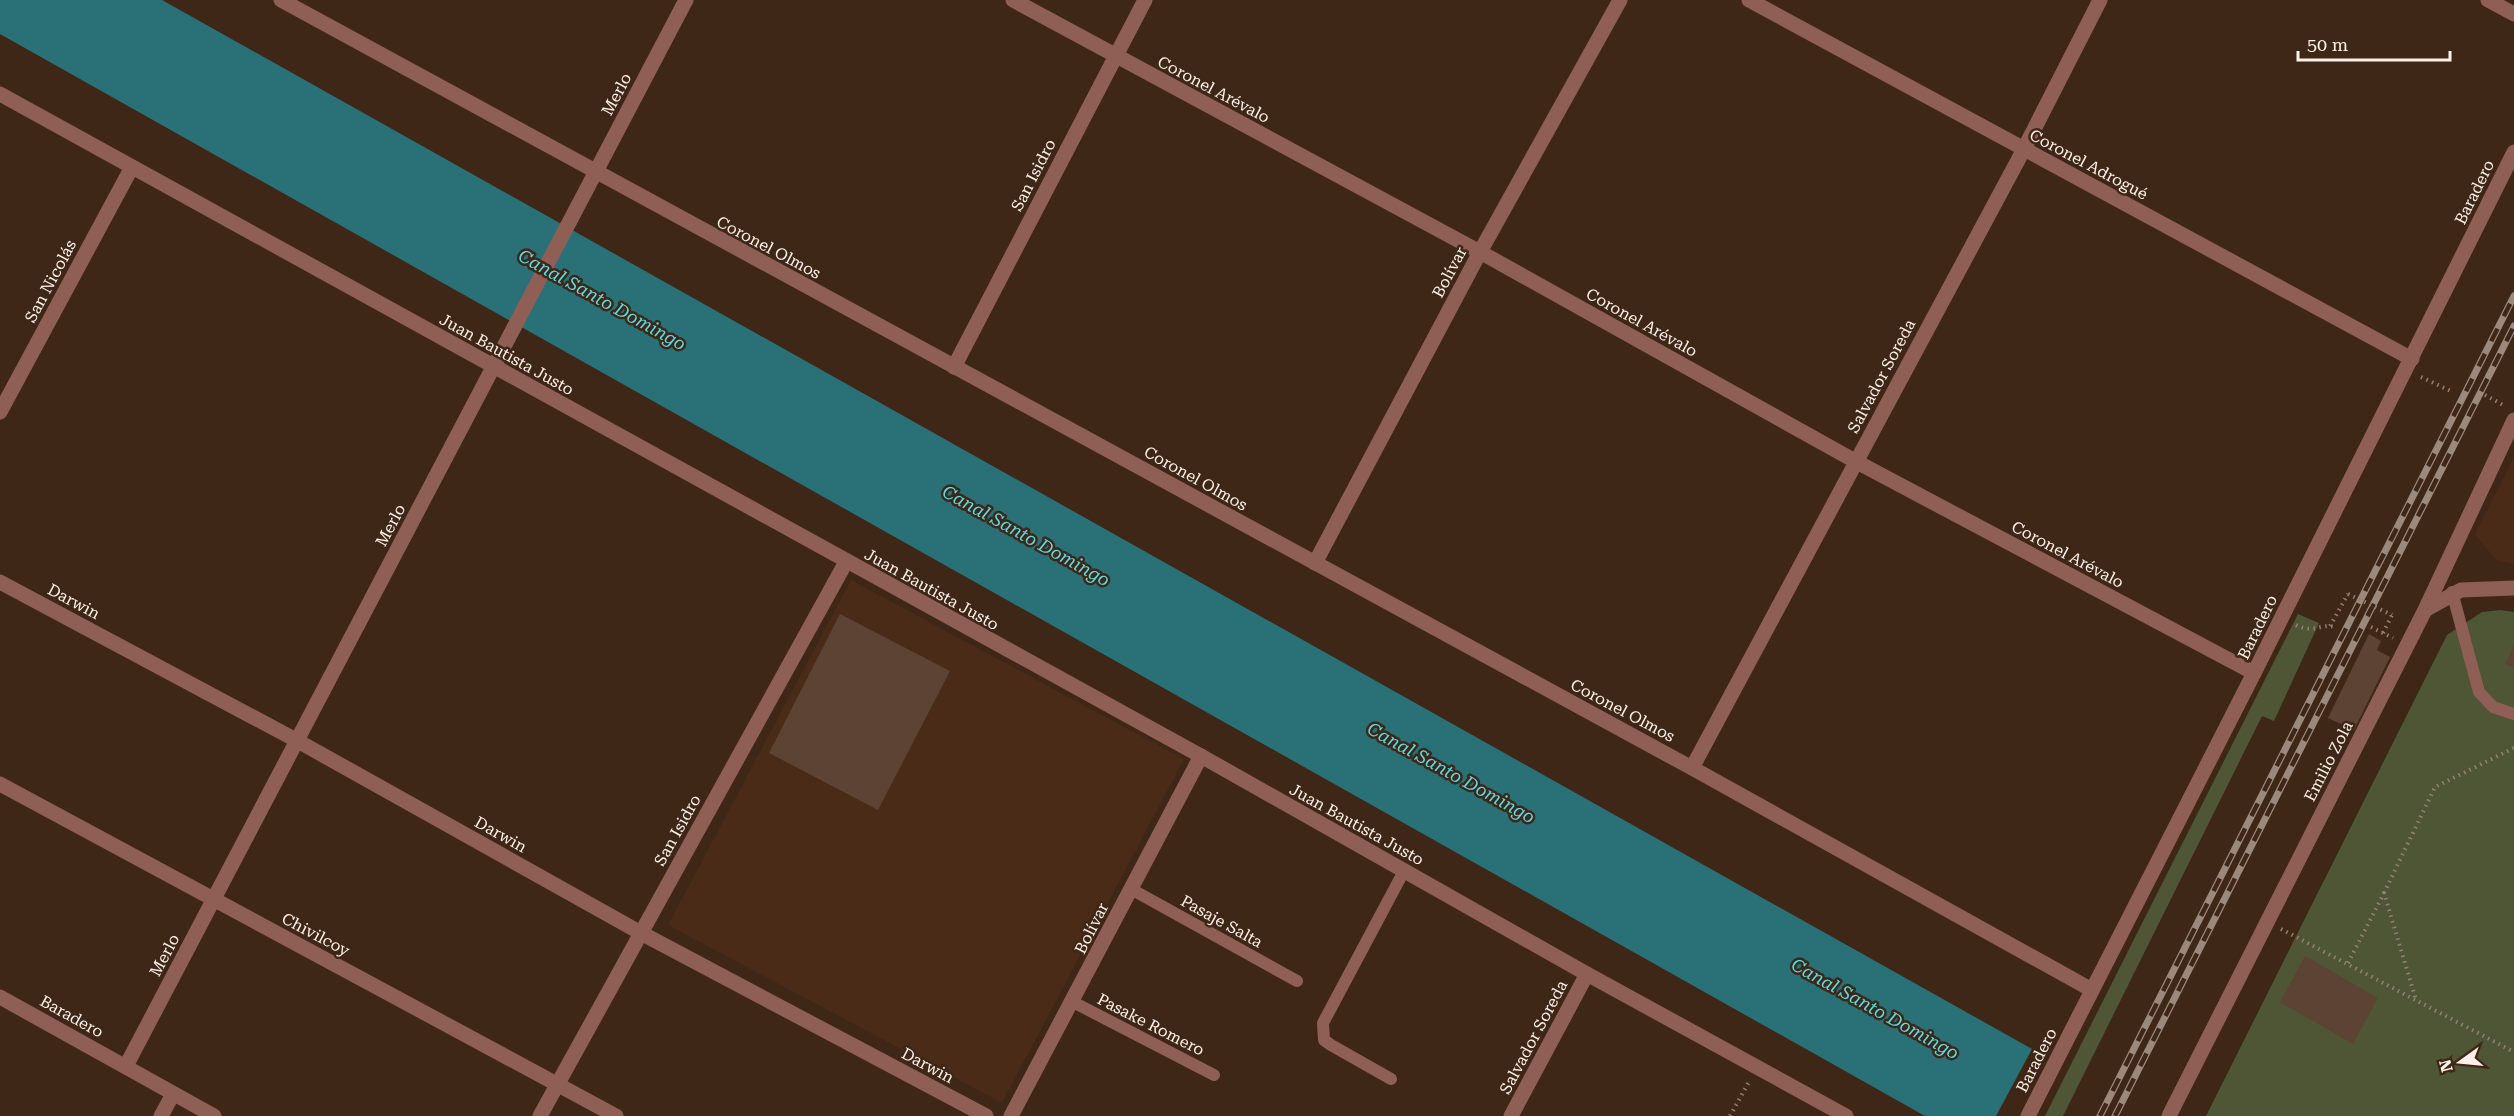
<svg xmlns="http://www.w3.org/2000/svg" width="2514" height="1116" font-family="'Roboto Serif',serif">
  <rect width="100%" height="100%" fill="#3e2717"/>
  <g fill="#492b17">
    <polygon points="2514,457 2514,564 2496,560 2475,534"/>
    <polygon points="851,580 1184,759 1002,1103 668,925"/>
  </g>
  <g fill="#4e5635">
    <polygon points="2500,610 2514,612 2514,1116 2206,1116 2447,635 2482,612"/>
    <polygon points="2298,614 2319,623 2274,721 2262,716 2063,1116 2045,1116"/>
  </g>
  <polygon fill="#2a7177" points="0,0 162,0 2032,1049 1996,1116 1925,1116 0,34"/>
  <g fill="#5d4333">
    <polygon points="840,614 950,671 878,810 769,753"/>
    <polygon points="2369,634 2381,641 2377,650 2390,657 2354,730 2328,718"/>
    <polygon points="2514,646 2514,668 2505,664"/>
    <polygon points="2305,956 2378,998 2353,1044 2280,1002"/>
  </g>
  <g fill="none" stroke-linecap="round" stroke-linejoin="round">
    <g stroke="#938074" stroke-width="4" stroke-dasharray="1.5 4.5" stroke-linecap="butt">
      <polyline points="2421,377 2453,392"/>
      <polyline points="2485,395 2505,406"/>
      <path d="M2296,625C2314,634 2320,623 2335,627"/>
      <polyline points="2330,626 2348,594"/>
      <polyline points="2371,627 2393,638"/>
      <polyline points="2383,633 2392,615"/>
      <polyline points="2384,893 2435,787 2514,748"/>
      <polyline points="2281,929 2514,1052"/>
      <polyline points="2348,963 2384,893 2416,1000"/>
      <polyline points="1730,1116 1750,1080"/>
    </g>
    <g stroke="#8f5e55" stroke-width="12">
      <polyline points="2452,592 2479,692 2493,707 2514,714"/>
      <polyline points="1131,889 1297,981"/>
      <polyline points="1073,1002 1214,1075"/>
      <polyline points="1391,1079 1331,1045 1324,1040 1323,1023 1404,871"/>
    </g>
    <g stroke="#8f5e55" stroke-width="15">
      <polyline points="281,0 1692,768 2092,990"/>
      <polyline points="1013,0 1480,252 1855,461 2254,673"/>
      <polyline points="1749,0 2412,359"/>
      <polyline points="2488,0 2514,14"/>
      <polyline points="0,94 1201,756 1587,974 1846,1116"/>
      <polyline points="954,367 1145,0"/>
      <polyline points="0,412 132,167"/>
      <polyline points="1315,563 1480,252 1620,0"/>
      <polyline points="0,582 296,740 641,933 986,1116"/>
      <polyline points="2425,610 2461,590 2514,588"/>
      <polyline points="1692,768 2024,149 2100,0"/>
      <polyline points="0,784 616,1116"/>
      <polyline points="0,997 214,1116"/>
      <polyline points="126,1066 686,0"/>
      <polyline points="161,1116 173,1094"/>
      <polyline points="540,1116 846,562"/>
      <polyline points="1011,1116 1201,756"/>
      <polyline points="1511,1116 1587,974"/>
      <polyline points="2028,1116 2254,673 2514,152"/>
      <polyline points="2169,1116 2425,610 2514,420"/>
    </g>
    <g stroke="#9b897d" stroke-width="7">
      <g id="rail">
        <polyline points="2100,1116 2514,296"/>
        <polyline points="2115,1116 2514,326"/>
      </g>
    </g>
    <use href="#rail" stroke="#3e2717" stroke-width="4.5" stroke-dasharray="14" stroke-linecap="butt"/>
    <polyline stroke="#938074" stroke-width="4" stroke-dasharray="1.5 4.5" stroke-linecap="butt" points="2348,594 2392,615"/>
  </g>
  <g text-anchor="middle" stroke-width="5" stroke-linejoin="round" paint-order="stroke">
    <g font-size="16" fill="#fef1e9" stroke="#3e2717">
      <text transform="translate(1214 89) rotate(28)" y="6">Coronel Arévalo</text>
      <text transform="translate(616 94) rotate(-62)" y="6">Merlo</text>
      <text transform="translate(2089 164) rotate(28)" y="6">Coronel Adrogué</text>
      <text transform="translate(1033 175) rotate(-63)" y="6">San Isidro</text>
      <text transform="translate(2474 192) rotate(-64)" y="6">Baradero</text>
      <text transform="translate(769 247) rotate(28)" y="6">Coronel Olmos</text>
      <text transform="translate(1449 272) rotate(-62)" y="6">Bolívar</text>
      <text transform="translate(50 281) rotate(-62)" y="6">San Nicolás</text>
      <text transform="translate(1642 322) rotate(29)" y="6">Coronel Arévalo</text>
      <text transform="translate(507 354) rotate(29)" y="6">Juan Bautista Justo</text>
      <text transform="translate(1881 376) rotate(-62)" y="6">Salvador Soreda</text>
      <text transform="translate(1196 478) rotate(29)" y="6">Coronel Olmos</text>
      <text transform="translate(390 525) rotate(-62)" y="6">Merlo</text>
      <text transform="translate(2068 554) rotate(28)" y="6">Coronel Arévalo</text>
      <text transform="translate(932 589) rotate(29)" y="6">Juan Bautista Justo</text>
      <text transform="translate(74 601) rotate(28)" y="6">Darwin</text>
      <text transform="translate(2257 627) rotate(-64)" y="6">Baradero</text>
      <text transform="translate(1623 710) rotate(28)" y="6">Coronel Olmos</text>
      <text transform="translate(2328 761) rotate(-63)" y="6">Emilio Zola</text>
      <text transform="translate(1357 824) rotate(29)" y="6">Juan Bautista Justo</text>
      <text transform="translate(677 830) rotate(-61)" y="6">San Isidro</text>
      <text transform="translate(501 834) rotate(29)" y="6">Darwin</text>
      <text transform="translate(1222 921) rotate(29)" y="6">Pasaje Salta</text>
      <text transform="translate(1091 928) rotate(-63)" y="6">Bolívar</text>
      <text transform="translate(316 934) rotate(28)" y="6">Chivilcoy</text>
      <text transform="translate(164 955) rotate(-62)" y="6">Merlo</text>
      <text transform="translate(72 1016) rotate(29)" y="6">Baradero</text>
      <text transform="translate(1151 1024) rotate(27)" y="6">Pasake Romero</text>
      <text transform="translate(1533 1037) rotate(-62)" y="6">Salvador Soreda</text>
      <text transform="translate(2036 1060) rotate(-63)" y="6">Baradero</text>
      <text transform="translate(928 1065) rotate(28)" y="6">Darwin</text>
    </g>
    <g font-size="18" font-style="italic" fill="#56dfea" stroke="#3e2717">
      <text transform="translate(602 300) rotate(29)" y="6">Canal Santo Domingo</text>
      <text transform="translate(1026 536) rotate(29)" y="6">Canal Santo Domingo</text>
      <text transform="translate(1451 773) rotate(29)" y="6">Canal Santo Domingo</text>
      <text transform="translate(1875 1009) rotate(29)" y="6">Canal Santo Domingo</text>
    </g>
  </g>
  <g transform="translate(2460 1062) rotate(255)" stroke="#3e2717" stroke-width="4.5" paint-order="stroke">
  <path d="M0-4.5L10 22L0 15L-10 22Z" fill="#fef1e9"/>
  <text y="-9" font-size="16" font-weight="bold" text-anchor="middle" fill="#fef1e9">N</text>
  </g>
  <path d="M2298 51v9h152v-9" fill="none" stroke="#fef1e9" stroke-width="3"/>
  <text x="2307" y="51" font-size="18" fill="#fef1e9" stroke="#3e2717" stroke-width="4.5" paint-order="stroke">50 m</text>
</svg>
